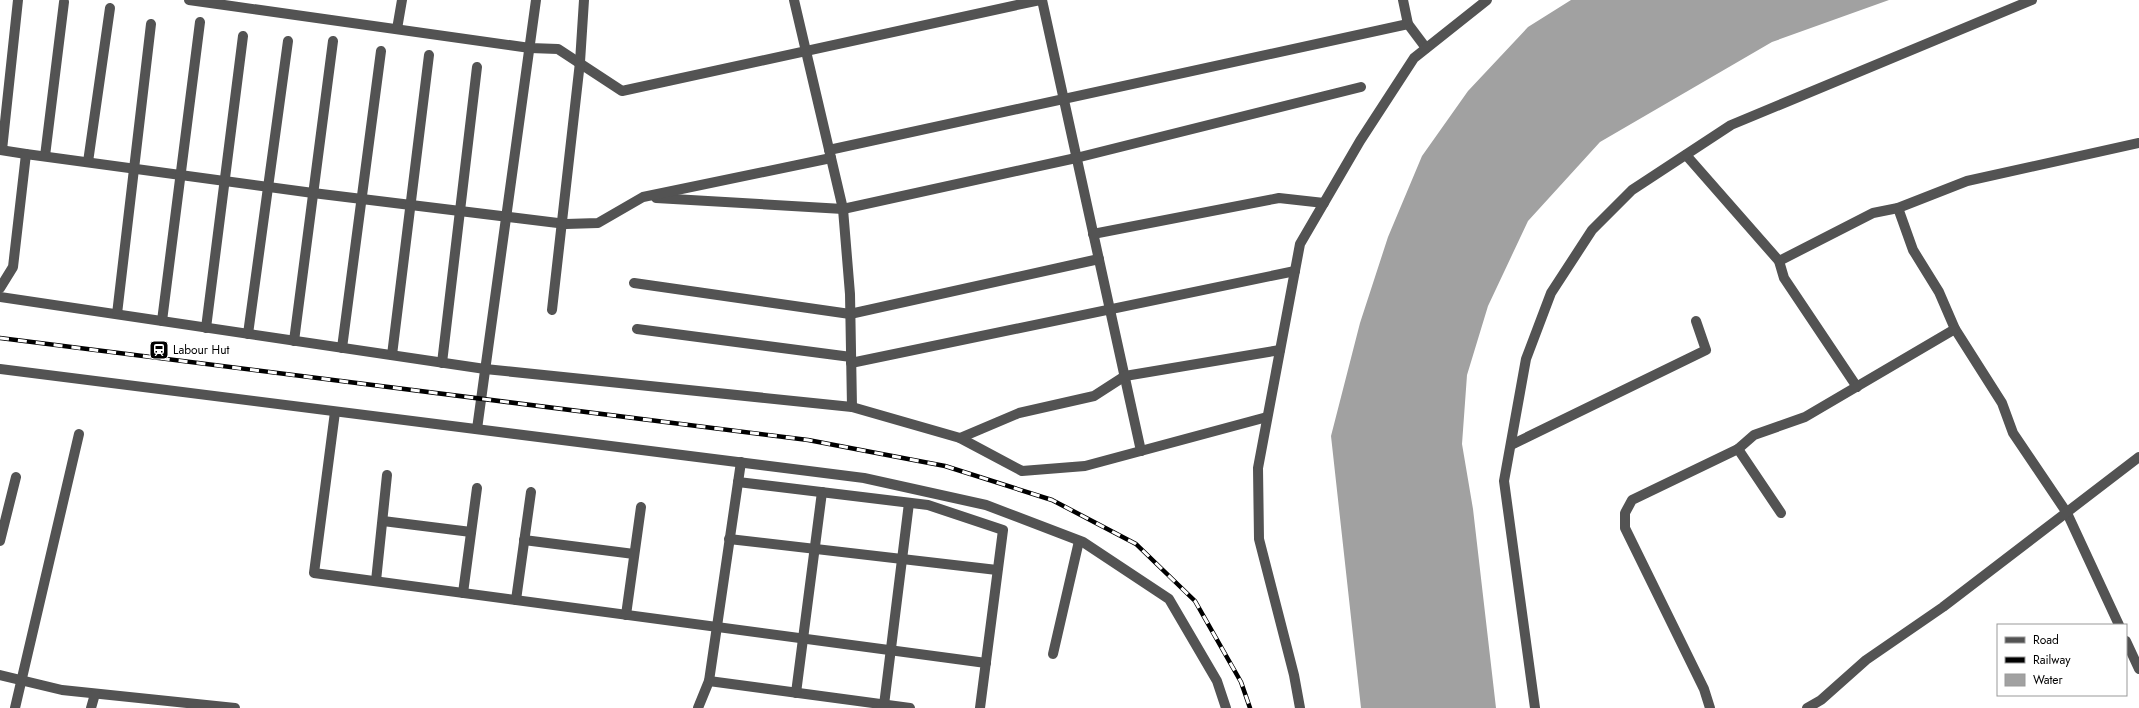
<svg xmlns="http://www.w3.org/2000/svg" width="2139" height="708" font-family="Jost,sans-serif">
  <rect width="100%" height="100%" fill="#fff"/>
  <polygon fill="#a1a1a1" points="1571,0 1889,0 1772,42 1600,142 1528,221 1488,306 1467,375 1462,444 1473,509 1496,708 1361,708 1331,436 1360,323 1388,237 1422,156 1468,91 1528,27"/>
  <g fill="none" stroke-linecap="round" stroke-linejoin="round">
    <g stroke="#535353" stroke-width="10">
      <polyline points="189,0 530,48 558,49 622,91 1040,0"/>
      <polyline points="794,0 843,209 850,294 852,407"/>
      <polyline points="1042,0 1141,451"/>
      <polyline points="1403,0 1408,24 1426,48"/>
      <polyline points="397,29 402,0"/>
      <polyline points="0,150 26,154"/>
      <polyline points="2,150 18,0"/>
      <polyline points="829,150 1408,24"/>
      <polyline points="1686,155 1779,261 1784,278 1857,387"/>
      <polyline points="45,156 64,2"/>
      <polyline points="88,162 110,8"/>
      <polyline points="656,198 843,209 1076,158 1361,87"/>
      <polyline points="1898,208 1913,250 1939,292 1955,329 2002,403 2013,433 2067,513 2119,625"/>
      <polyline points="1093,234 1279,198 1324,203"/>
      <polyline points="1779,261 1873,213 1898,208 1967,181 2139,143"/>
      <polyline points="634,283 850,314 1099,259"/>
      <polyline points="0,288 13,267 26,154 313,193 566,224 598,223 643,197 831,158"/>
      <polyline points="0,297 485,369 852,407 960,438 1022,471 1085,466 1267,417"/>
      <polyline points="552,310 580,62 584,0"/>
      <polyline points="117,314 151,24"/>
      <polyline points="162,321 200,22"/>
      <polyline points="206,328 243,36"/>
      <polyline points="637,329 851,357"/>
      <polyline points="248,334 288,41"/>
      <polyline points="294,341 333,41"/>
      <polyline points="342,348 381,51"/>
      <polyline points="392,355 429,55"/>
      <polyline points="442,363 477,67"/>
      <polyline points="851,363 1295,271"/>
      <polyline points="0,369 864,478 986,505 1083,542 1169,599 1217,681 1226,708"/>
      <polyline points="335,412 314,573 986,663"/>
      <polyline points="477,429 536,0"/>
      <polyline points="960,438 1019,413 1094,396 1125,376 1280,350"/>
      <polyline points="1511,445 1706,350 1696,321"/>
      <polyline points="1738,449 1781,513"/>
      <polyline points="738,482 928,505 1003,530 980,708"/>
      <polyline points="383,521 471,532"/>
      <polyline points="729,539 997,570"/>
      <polyline points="524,540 634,554"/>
      <polyline points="0,541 16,477"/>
      <polyline points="376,581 387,475"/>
      <polyline points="463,593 477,488"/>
      <polyline points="516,600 531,492"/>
      <polyline points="626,615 641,507"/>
      <polyline points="2126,641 2139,669"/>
      <polyline points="1053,654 1079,541"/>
      <polyline points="0,675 62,690 235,708"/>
      <polyline points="709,681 910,708"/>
      <polyline points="796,693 822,492"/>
      <polyline points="15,708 79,434"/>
      <polyline points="91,708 95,694"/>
      <polyline points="698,708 709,681 741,462"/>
      <polyline points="881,708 884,705 909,503"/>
      <polyline points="1300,708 1294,675 1259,539 1258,468 1300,244 1360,141 1414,58 1487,0"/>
      <polyline points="1535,708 1504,481 1526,359 1551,293 1592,230 1632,190 1731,125 2032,0"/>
      <polyline points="1710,708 1704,689 1625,528 1625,513 1632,500 1738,449 1754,435 1805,417 1955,329"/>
      <polyline points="1807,708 1821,700 1866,660 1943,607 2139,457"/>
    </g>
    <g stroke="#000" stroke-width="4.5">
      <polyline id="rail" points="0,338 808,440 945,466 1052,500 1136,544 1195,601 1241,682 1250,708"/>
    </g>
    <use href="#rail" stroke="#fff" stroke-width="3" stroke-dasharray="9" stroke-linecap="butt"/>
  </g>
  <defs>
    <g id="station-square" transform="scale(1)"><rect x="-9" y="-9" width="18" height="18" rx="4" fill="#000" stroke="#fff"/><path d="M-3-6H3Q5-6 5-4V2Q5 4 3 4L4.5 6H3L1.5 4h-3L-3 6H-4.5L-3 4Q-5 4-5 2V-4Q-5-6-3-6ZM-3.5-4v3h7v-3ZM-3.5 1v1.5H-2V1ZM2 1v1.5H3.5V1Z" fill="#fff"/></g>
  </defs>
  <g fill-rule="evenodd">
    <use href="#station-square" x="159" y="350"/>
  </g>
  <g text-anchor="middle" stroke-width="3.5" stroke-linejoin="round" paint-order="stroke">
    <g font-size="12" fill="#000" stroke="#fff" text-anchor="start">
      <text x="173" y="354">Labour Hut</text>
    </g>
  </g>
  <rect x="1997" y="624" width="130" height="72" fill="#ffffff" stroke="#999999"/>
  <rect x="2005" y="637" width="20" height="6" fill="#535353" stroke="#999999"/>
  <text x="2033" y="644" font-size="12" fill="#000000">Road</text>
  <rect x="2005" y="657" width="20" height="6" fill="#000000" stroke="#999999"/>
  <text x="2033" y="664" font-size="12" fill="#000000">Railway</text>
  <rect x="2005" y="674" width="20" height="12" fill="#a1a1a1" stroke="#999999"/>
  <text x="2033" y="684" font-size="12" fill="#000000">Water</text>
</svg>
